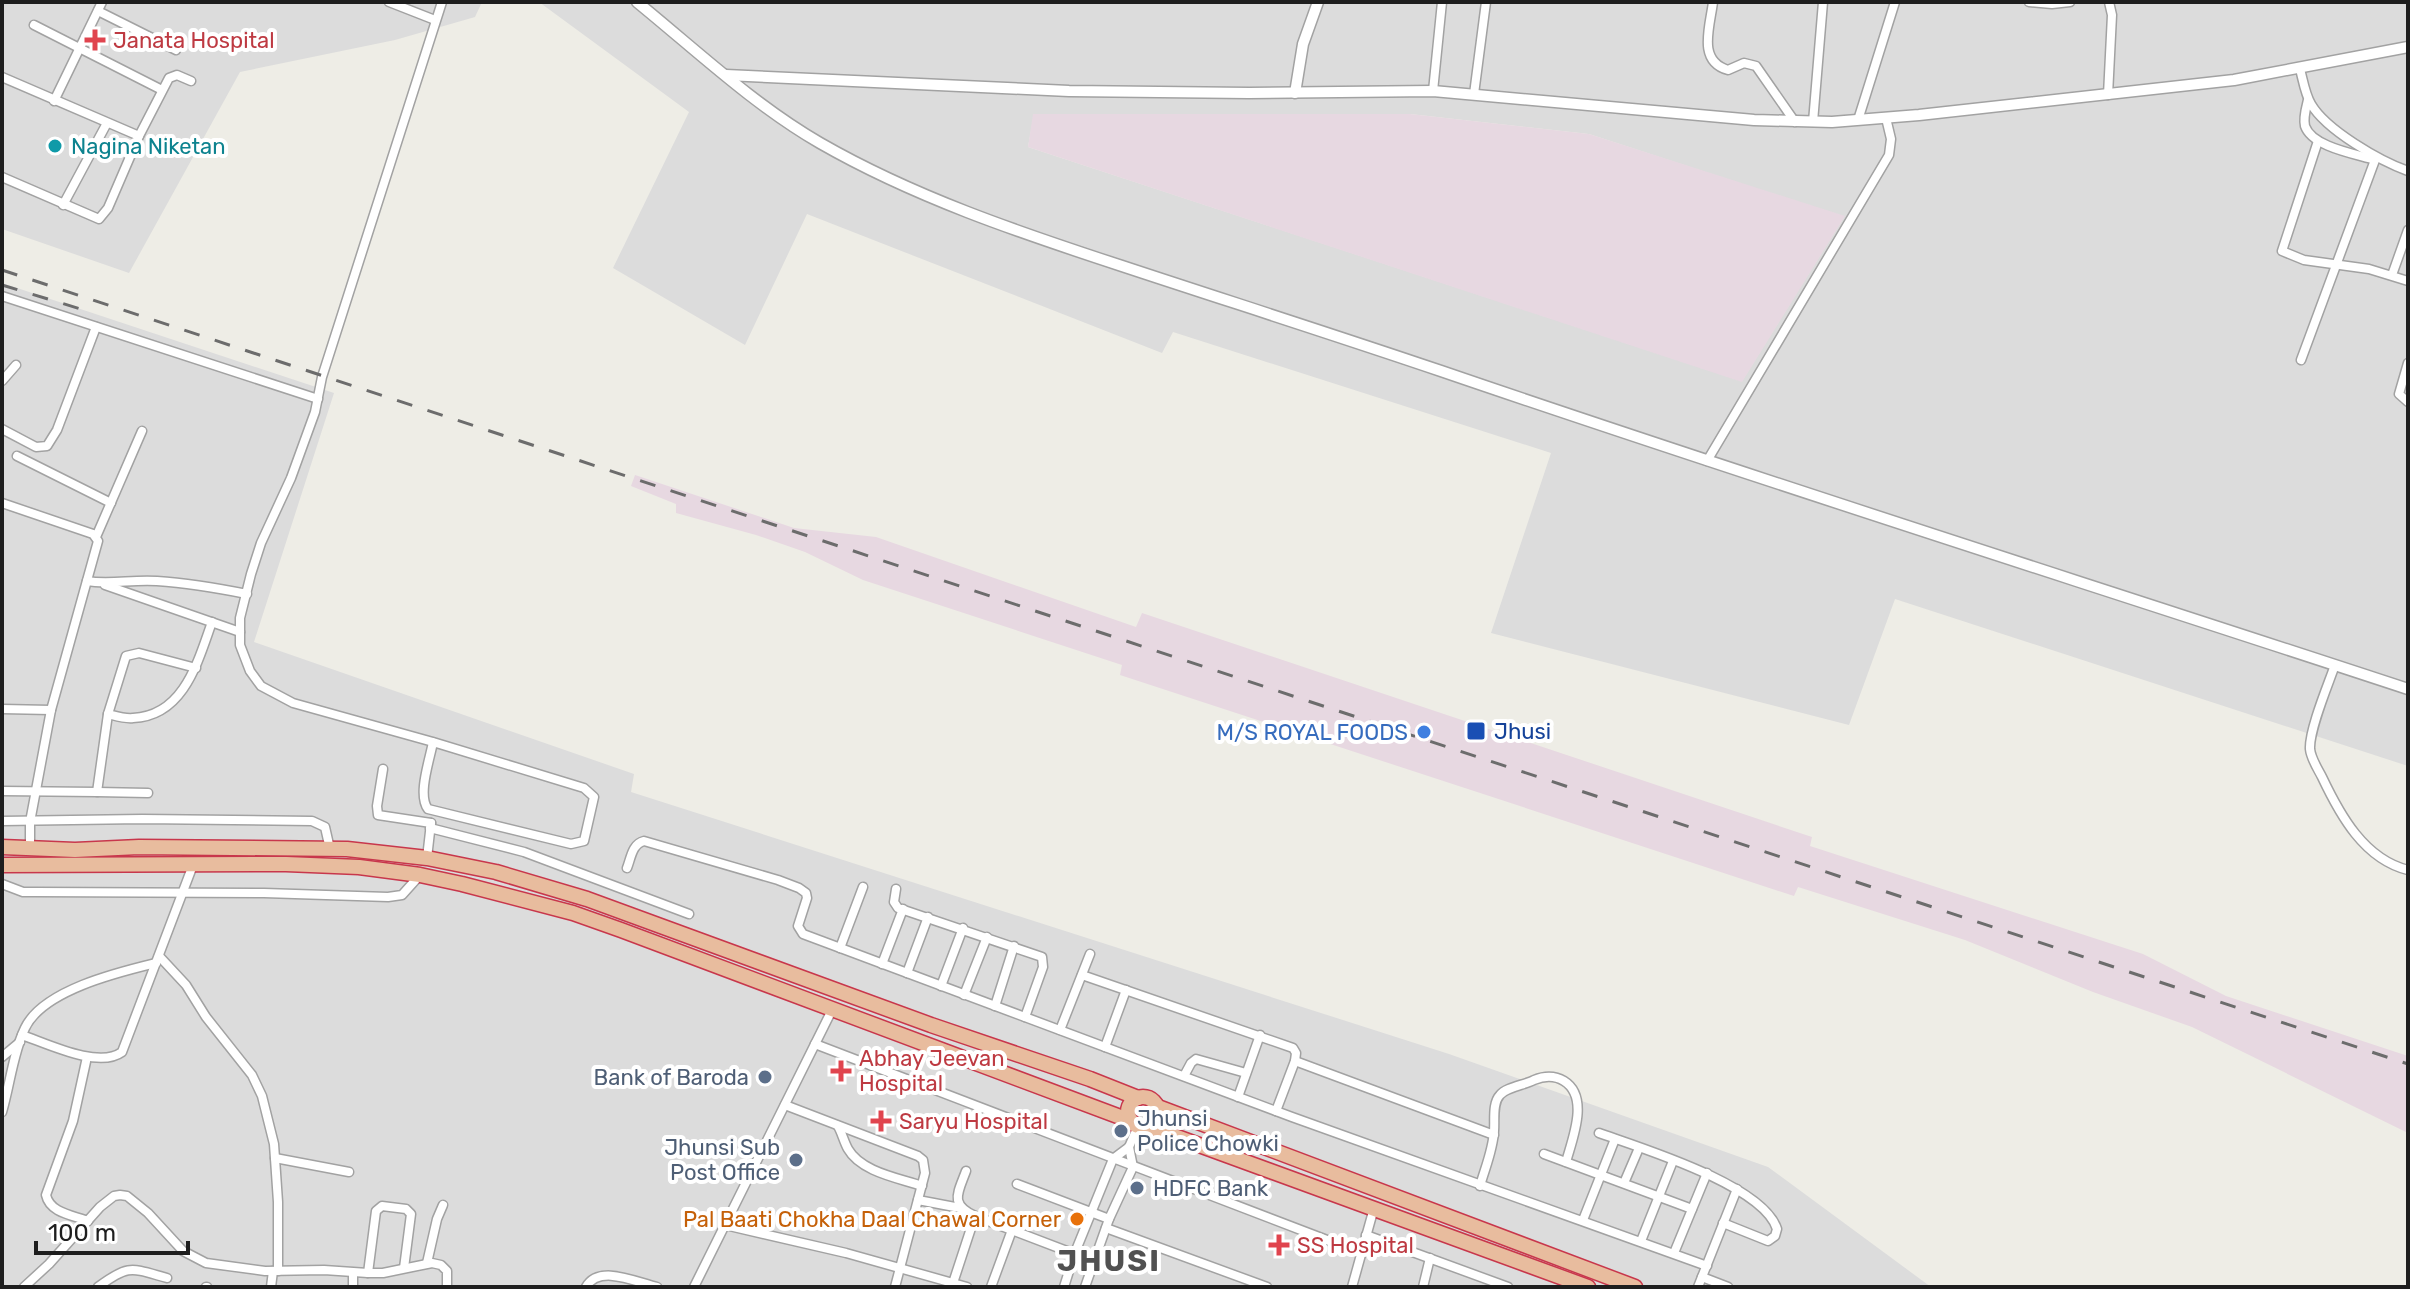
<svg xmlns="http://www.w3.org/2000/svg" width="2410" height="1289" font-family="Rubik,sans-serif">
  <rect width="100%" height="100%" fill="#eeede6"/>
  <g fill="#dcdcdc" fill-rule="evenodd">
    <polygon points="2,2 482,2 475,17 395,40 240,72 129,273 2,229"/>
    <path d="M539,2H2408V766L1895,599L1849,725L1491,633L1551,453L1173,332L1162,353L807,214L745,345L613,268L689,112ZM1034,114H1410L1589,134L1844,217L1742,381L1028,147Z"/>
    <polygon points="2,283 334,393 254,642 634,774 631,792 1449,1054 1768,1167 1931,1287 2,1287"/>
  </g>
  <g fill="#e7d8e1">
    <polygon points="1033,114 1410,114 1589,134 1845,216 1742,382 1028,147"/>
    <polygon points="635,475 794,528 876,537 1136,627 1142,613 1812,837 1810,846 2143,954 2226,996 2408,1056 2408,1133 2192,1027 2093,992 1965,940 1798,887 1794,896 1120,675 1122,665 863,580 805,552 756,535 676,513 676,504 631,486"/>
  </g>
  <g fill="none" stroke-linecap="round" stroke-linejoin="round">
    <g stroke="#a2a2a2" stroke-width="11">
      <g id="minor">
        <polyline points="389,2 435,20"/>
        <path d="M1713,2C1710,27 1697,61 1728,70L1744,63L1756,66L1795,122"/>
        <polyline points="2029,2 2052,4 2070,2"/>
        <polyline points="98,11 176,50"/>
        <polyline points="34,25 162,90"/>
        <path d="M2300,69C2303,80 2305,94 2311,104C2326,130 2380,161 2408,171"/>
        <polyline points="2,77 139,136"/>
        <polyline points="1433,91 1442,2"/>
        <polyline points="1474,94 1486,2"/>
        <polyline points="2108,95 2112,15 2109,2"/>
        <path d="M2308,100C2306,108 2303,118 2305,126C2312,147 2356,154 2375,160"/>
        <polyline points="54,101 102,2"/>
        <polyline points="1858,120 1895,2"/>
        <polyline points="1813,122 1823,2"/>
        <polyline points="2318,141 2282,251 2304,260 2369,269 2408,281"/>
        <polyline points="2,177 99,219 108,208 139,136 169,78 177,75 191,81"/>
        <polyline points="63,205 107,123"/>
        <polyline points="2392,275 2408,230"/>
        <polyline points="2,296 318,399"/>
        <polyline points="2301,360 2375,160"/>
        <polyline points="2408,363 2399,394 2408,402"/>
        <polyline points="2,381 16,365"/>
        <polyline points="2,429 36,447 47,446 57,430 96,327"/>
        <polyline points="17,456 111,503"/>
        <polyline points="1707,461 1889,155 1891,139 1886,118"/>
        <polyline points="2,503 93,534 98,541 51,710 30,822 30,849"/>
        <polyline points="96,537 142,431"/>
        <path d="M87,581C110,585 133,579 157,581C187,583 217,588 247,594"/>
        <polyline points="105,585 240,632"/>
        <path d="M2335,665C2328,685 2309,730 2310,749C2311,759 2318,769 2322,777C2340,815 2364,859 2408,870"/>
        <polyline points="2,709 51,710"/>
        <path d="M108,714C116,716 125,719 133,718C184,716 198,661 212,622"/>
        <path d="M433,742C430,759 417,795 428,809L571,844L584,841L594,797L584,788L433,742L293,703L261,686L250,671L240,645V618L251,574L261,543L291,478L315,412L322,377L442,2"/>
        <polyline points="383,769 377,806 378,815 431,823"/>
        <polyline points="2,791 97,792 108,714 126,656 139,653 196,668"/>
        <polyline points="97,792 148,793"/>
        <polyline points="2,821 142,819 312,821 325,827 330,849"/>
        <polyline points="430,828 524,852 689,914"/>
        <polyline points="427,858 431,823"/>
        <path d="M627,868C631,858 632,844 644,841L778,880L799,888L806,893L807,898L798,926L803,934L1292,1117L1707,1266"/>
        <polyline points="2,884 23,892 35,892 264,893 388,897 402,895 420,875"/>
        <polyline points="896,889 894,902 898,908 1042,957 1043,967 1025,1017"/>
        <polyline points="840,948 863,887"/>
        <polyline points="159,956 186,985 206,1017 252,1075 262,1096 274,1144 278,1202 278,1271"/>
        <polyline points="882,964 903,909"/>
        <polyline points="907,973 928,917"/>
        <polyline points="1082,975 1293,1048 1296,1053 1295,1061 1276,1111"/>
        <polyline points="941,986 963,928"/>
        <polyline points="964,995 987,937"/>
        <polyline points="995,1006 1014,946"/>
        <polyline points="1060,1030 1090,954"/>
        <path d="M22,1035C48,1044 99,1069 122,1052L193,865"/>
        <polyline points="815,1044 1361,1253"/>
        <polyline points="1105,1047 1126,990"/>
        <polyline points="2,1057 20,1042"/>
        <path d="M87,1057L73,1121L46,1195C50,1213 72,1215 88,1221"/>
        <polyline points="1295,1061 1494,1135"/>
        <polyline points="1184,1076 1191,1063 1196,1059 1246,1073"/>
        <polyline points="1238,1097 1260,1035"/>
        <polyline points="785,1105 918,1156 923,1160 925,1173 895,1287"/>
        <path d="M2,1112C10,1085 13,1053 25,1028C43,990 119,972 156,963"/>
        <path d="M838,1126C842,1133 844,1142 848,1149C861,1172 899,1178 922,1186"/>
        <path d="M1599,1133C1641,1148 1763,1185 1777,1229L1775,1236L1768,1241L1723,1223"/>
        <polyline points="1544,1154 1692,1209"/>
        <polyline points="275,1158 349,1172"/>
        <path d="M966,1171C958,1193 949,1204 975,1216"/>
        <polyline points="1624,1183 1639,1148"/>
        <polyline points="1017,1184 1109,1219"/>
        <path d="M1480,1186C1485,1168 1493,1150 1494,1131C1495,1121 1492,1103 1500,1095C1506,1087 1525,1085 1534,1080C1544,1076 1554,1075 1564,1081C1590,1097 1572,1140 1566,1162"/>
        <polyline points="918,1200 960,1208"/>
        <polyline points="1583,1220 1615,1139"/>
        <polyline points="725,1225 846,1253 967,1287"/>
        <polyline points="1106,1228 1267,1287"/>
        <polyline points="1366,1235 1508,1287"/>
        <polyline points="1641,1241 1673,1161"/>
        <polyline points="1674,1253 1707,1173"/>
        <polyline points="427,1263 437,1219 443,1205"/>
        <polyline points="368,1273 376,1211 382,1206 406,1209 411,1214 404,1268"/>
        <polyline points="1702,1277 1728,1287"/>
        <polyline points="953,1283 975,1216 1093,1261"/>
        <polyline points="24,1287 49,1264 100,1207 114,1196 120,1195 127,1196 148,1213 183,1251 206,1263 265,1271 324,1270 368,1273 383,1273 432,1263 441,1265 447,1271 447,1287"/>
        <path d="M98,1287C129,1264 131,1268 167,1278"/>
        <polyline points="206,1287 207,1287"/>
        <polyline points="271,1287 273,1271"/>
        <polyline points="353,1287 353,1273"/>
        <path d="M586,1287C599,1264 636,1282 657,1287"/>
        <polyline points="694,1287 832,1010"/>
        <polyline points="991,1287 1012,1230"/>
        <polyline points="1064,1287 1074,1255 1113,1159 1129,1147 1138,1126"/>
        <polyline points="1085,1287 1109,1219 1133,1167 1129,1147"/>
        <polyline points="1352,1287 1374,1208"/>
        <polyline points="1423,1287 1430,1258"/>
        <polyline points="1698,1287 1737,1189"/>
      </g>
    </g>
    <g stroke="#a2a2a2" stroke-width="13">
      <g id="tertiary">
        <path d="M637,2C696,50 754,105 820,143C914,197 1018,232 1122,266C1228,301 1335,335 1441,371C1762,481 2086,583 2408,689"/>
        <polyline points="726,75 1069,91 1249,93 1433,91 1754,120 1832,122 1919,115 2234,80 2408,47"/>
        <polyline points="1295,93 1303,44 1318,2"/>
      </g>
    </g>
    <g stroke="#c8374c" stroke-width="17">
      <g id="trunk">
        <polyline points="2,847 75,850 139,847 347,849 427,858 496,872 587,899 931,1025 1090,1079 1138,1098"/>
        <polyline points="2,865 286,864 359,867 420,875 462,884 573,913 621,930 1131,1121"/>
        <circle cx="1143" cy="1112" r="15"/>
        <polyline points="1158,1107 1635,1287"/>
        <polyline points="1147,1126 1588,1287"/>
      </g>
    </g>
    <use href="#minor" stroke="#fff" stroke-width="8"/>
    <use href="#tertiary" stroke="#fff" stroke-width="10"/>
    <use href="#trunk" stroke="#e8bc9e" stroke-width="14"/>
    <g stroke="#6c6c6c" stroke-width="3" stroke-dasharray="16 16" stroke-linecap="butt">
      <polyline points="2,270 2408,1064"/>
      <polyline points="2,285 84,310"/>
    </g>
  </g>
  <g fill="#e0444e" stroke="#fff" stroke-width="3">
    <path d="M91 28h8v8h8v8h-8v8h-8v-8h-8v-8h8z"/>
    <path d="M837 1059h8v8h8v8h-8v8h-8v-8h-8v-8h8z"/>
    <path d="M877 1109h8v8h8v8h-8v8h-8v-8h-8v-8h8z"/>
    <path d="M1275 1233h8v8h8v8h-8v8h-8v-8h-8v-8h8z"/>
  </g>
  <circle fill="#0f9aa8" stroke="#fff" stroke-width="3" cx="55" cy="146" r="8"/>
  <rect fill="#1a4fb4" stroke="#fff" stroke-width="3" x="1466" y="721" width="20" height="20" rx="4"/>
  <circle fill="#3f7fe0" stroke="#fff" stroke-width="3" cx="1424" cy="732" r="8"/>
  <g fill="#5c6f8a" stroke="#fff" stroke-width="3">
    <circle cx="765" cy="1077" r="8"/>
    <circle cx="1121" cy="1131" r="8"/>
    <circle cx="796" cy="1160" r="8"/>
    <circle cx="1137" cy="1188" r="8"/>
  </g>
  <circle fill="#e8710a" stroke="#fff" stroke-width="3" cx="1077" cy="1219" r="8"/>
  <g text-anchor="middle" stroke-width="8" stroke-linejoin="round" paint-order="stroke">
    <g font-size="22" fill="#be3a42" stroke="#fff" text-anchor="start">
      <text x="113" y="48">Janata Hospital</text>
      <text x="859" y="1066">Abhay Jeevan<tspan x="859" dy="25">Hospital</tspan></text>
      <text x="899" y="1129">Saryu Hospital</text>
      <text x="1297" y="1253">SS Hospital</text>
    </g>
    <g font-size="22" fill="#0d838f" stroke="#fff" text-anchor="start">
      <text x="71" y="154">Nagina Niketan</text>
    </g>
    <g font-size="22" fill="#164399" stroke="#fff" text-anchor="start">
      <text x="1494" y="739">Jhusi</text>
    </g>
    <g font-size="22" fill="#366cbe" stroke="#fff" text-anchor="end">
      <text x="1408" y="740">M/S ROYAL FOODS</text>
    </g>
    <g font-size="22" fill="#4e5e75" stroke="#fff" text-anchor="end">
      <text x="749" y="1085">Bank of Baroda</text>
      <text x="1137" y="1126" text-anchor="start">Jhunsi<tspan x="1137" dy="25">Police Chowki</tspan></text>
      <text x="780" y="1155">Jhunsi Sub<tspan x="780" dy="25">Post Office</tspan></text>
      <text x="1153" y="1196" text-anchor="start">HDFC Bank</text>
    </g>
    <g font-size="22" fill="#c56008" stroke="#fff" text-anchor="end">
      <text x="1061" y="1227">Pal Baati Chokha Daal Chawal Corner</text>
    </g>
    <g font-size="30" font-weight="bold" letter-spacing="2" fill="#515151" stroke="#fff">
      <text x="1109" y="1271">JHUSI</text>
    </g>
  </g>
  <rect width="2410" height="1289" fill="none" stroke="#1e1e1e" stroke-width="8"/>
  <path d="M36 1241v12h152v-12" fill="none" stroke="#1e1e1e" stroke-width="4"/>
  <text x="48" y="1241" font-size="24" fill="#1e1e1e" stroke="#ffffff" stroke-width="6" paint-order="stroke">100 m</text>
</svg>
